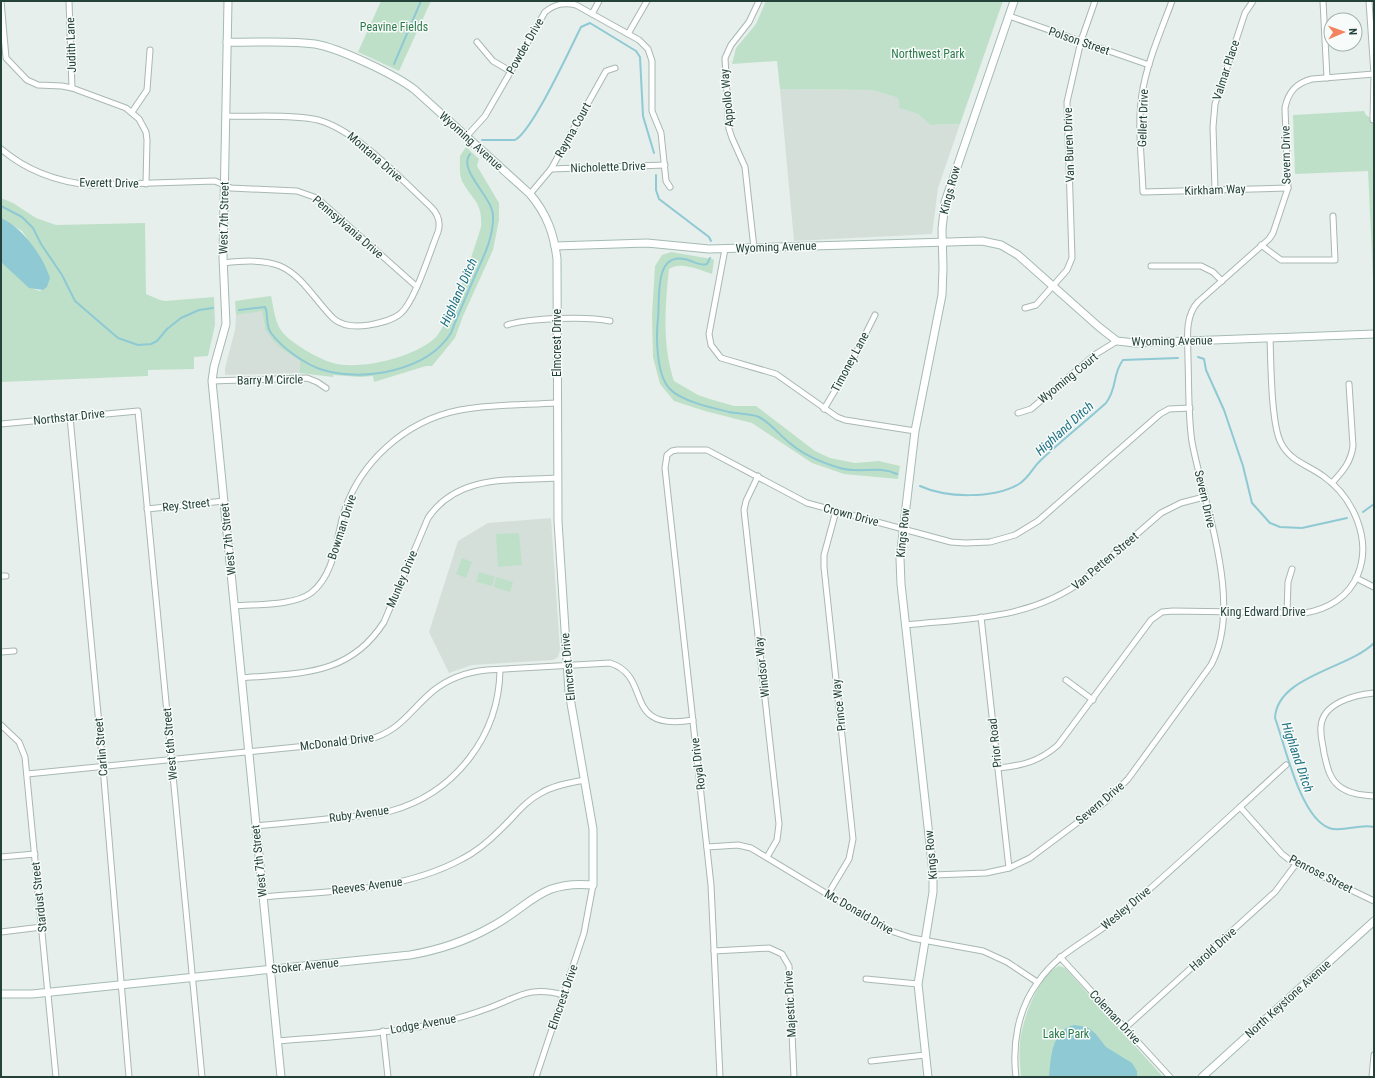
<svg xmlns="http://www.w3.org/2000/svg" width="1375" height="1078" font-family="'Roboto Condensed',sans-serif">
  <rect width="100%" height="100%" fill="#e6efeb"/>
  <g fill="#d4dfda">
    <polygon points="780,89 872,90 898,98 899,108 918,114 930,125 960,124 938,188 932,234 794,241"/>
    <polygon points="261,310 263,313 264,326 283,350 300,361 300,373 225,375 225,368 235,330 236,315"/>
    <polygon points="551,518 560,650 558,657 553,660 472,665 449,673 429,632 458,541 488,523"/>
  </g>
  <g fill="#bfe0c8">
    <polygon points="381,1 431,1 399,71 358,52"/>
    <polygon points="766,1 1003,1 960,124 930,125 918,114 899,108 898,98 872,90 780,89 777,61 732,64 736,48 756,24"/>
    <polygon points="1364,111 1366,115 1374,120 1374,299 1368,171 1295,174 1293,115"/>
    <path d="M466,147L479,159L477,166L499,203V220L493,250L463,316L455,338L432,366H426L374,382L373,376L360,377L333,375V377L300,373V361L283,350L274,342L265,329L262,311L236,315L235,301L271,296C274,309 275,324 283,333C293,344 317,358 330,362C357,372 416,357 436,337C450,322 474,250 481,227C483,202 472,200 462,181C459,174 460,163 460,156Z"/>
    <polygon points="1,198 13,203 36,218 56,225 145,223 146,294 160,300 165,301 214,297 215,325 208,356 194,357 194,369 148,370 148,376 1,382 1,262 34,289 40,291 47,287 48,273 36,251 22,231 1,218"/>
    <path d="M671,252L712,259L714,260L712,274C699,270 681,261 669,269C665,306 662,345 674,381L698,395L713,400L734,406H756L815,451L830,458L855,463L879,461L900,466L898,479L844,474L812,463L752,423L705,411L674,401L660,384L653,357L652,315L655,266L662,255Z"/>
    <polygon points="519,533 522,565 498,567 496,534"/>
    <polygon points="462,558 472,562 466,578 456,574"/>
    <polygon points="479,572 495,577 492,586 476,582"/>
    <polygon points="496,577 513,582 510,592 494,587"/>
    <path d="M1059,966L1065,968L1163,1077H1021C1020,1065 1019,1054 1020,1042C1022,1021 1038,975 1059,966Z"/>
  </g>
  <g fill="#8ec9d4">
    <path d="M1,218C22,227 43,256 50,278L47,287L43,290L29,288L1,262Z"/>
    <path d="M1074,1025L1087,1027L1095,1033L1106,1047L1132,1063L1137,1071V1077H1049C1051,1059 1051,1030 1074,1025Z"/>
  </g>
  <g fill="none" stroke-linecap="round" stroke-linejoin="round">
    <g stroke="#8ec9d4" stroke-width="2">
      <polyline points="394,64 421,1"/>
      <path d="M482,140H515C533,130 570,49 581,27L590,23L636,51L640,57L643,116L654,153"/>
      <polyline points="656,175 656,190 659,199 709,237 711,241"/>
      <polyline points="1,206 22,217 33,228 41,244 62,275 75,301 118,338 138,345 151,344 157,341 167,329 181,318 199,310 213,308"/>
      <path d="M710,258L707,264C700,267 692,260 684,259C654,253 660,299 658,318C656,337 656,375 670,389C681,401 712,408 729,412C738,414 750,413 759,417C771,423 780,436 791,444C805,456 823,463 840,468C859,474 879,465 897,474"/>
      <path d="M239,310L265,307C269,316 265,325 271,333C282,348 306,365 323,370C364,382 427,371 451,333C457,317 464,301 471,285C480,263 494,240 493,216C493,197 457,170 470,154"/>
      <polyline points="1198,357 1204,359 1206,370 1224,410 1243,466 1252,503 1270,523 1280,527 1302,528 1347,518"/>
      <path d="M920,486C946,498 993,499 1019,484C1029,478 1033,467 1041,460C1062,440 1085,422 1106,403C1118,387 1112,374 1123,360L1178,358"/>
      <polyline points="1363,512 1374,504"/>
      <path d="M1374,643C1348,669 1277,676 1275,718C1285,745 1300,817 1329,828C1343,833 1359,823 1374,827"/>
    </g>
    <g stroke="#a8b8b2" stroke-width="7">
      <g id="street">
        <polyline points="1,1 6,58 27,80 38,85 62,86 72,88 126,108 139,119 146,132 147,140 146,184"/>
        <polyline points="69,1 72,88"/>
        <path d="M1172,1C1161,31 1147,62 1142,94C1137,126 1142,160 1143,192L1288,188"/>
        <polyline points="1323,1 1327,78"/>
        <polyline points="1369,1 1374,74 1373,120"/>
        <polyline points="592,14 599,1"/>
        <polyline points="1009,16 1149,65"/>
        <polyline points="628,34 647,1"/>
        <polyline points="477,42 493,61 510,71"/>
        <polyline points="132,112 147,90 150,50"/>
        <path d="M466,137L485,116L545,12C555,4 564,2 576,5L639,40L648,49L652,61V111L661,133L666,181L670,187"/>
        <path d="M1,149C27,171 57,182 91,185L215,181L231,188L297,191L317,198L416,286"/>
        <polyline points="551,169 665,165"/>
        <polyline points="1215,190 1213,127 1215,104 1245,13 1253,1"/>
        <polyline points="530,194 551,169 606,71 615,68"/>
        <polyline points="1261,245 1281,260 1335,260 1333,216"/>
        <polyline points="754,248 745,167 732,138 729,129 725,58 731,45 749,22 759,1"/>
        <polyline points="725,249 709,334 711,345 721,358 776,374 837,417 845,420 915,431"/>
        <path d="M223,263C241,261 263,259 280,266C303,276 316,302 334,319C344,327 357,327 369,325C379,323 391,321 400,314C415,302 430,251 438,232C441,222 438,214 431,207C401,179 356,130 318,120C293,114 252,117 226,116"/>
        <polyline points="1151,266 1201,266 1213,272 1222,281"/>
        <polyline points="1025,308 1036,305 1067,270 1072,258 1067,102 1081,41 1095,1"/>
        <path d="M507,325C528,318 588,316 610,321"/>
        <polyline points="212,381 307,378 317,382 326,388"/>
        <polyline points="824,409 849,367 875,315"/>
        <polyline points="1018,413 1031,409 1096,354 1117,341"/>
        <polyline points="70,417 103,767 129,1077"/>
        <polyline points="1,424 138,411 202,1077"/>
        <polyline points="758,476 746,501 744,510 779,824 777,840 767,857"/>
        <path d="M1332,483C1343,471 1351,462 1353,446L1349,384"/>
        <polyline points="147,509 224,501"/>
        <polyline points="1,576 6,576"/>
        <polyline points="1356,578 1374,587"/>
        <path d="M234,606C256,604 293,606 311,593C333,576 336,544 342,519C357,464 404,421 460,410C492,404 525,405 557,403"/>
        <polyline points="1287,613 1288,582 1292,569"/>
        <polyline points="981,617 1009,868"/>
        <path d="M906,625C971,618 1029,620 1084,580L1161,513L1181,503L1204,497"/>
        <polyline points="1,652 14,651"/>
        <path d="M241,678C298,673 349,677 384,622L428,518C458,474 509,481 557,478"/>
        <polyline points="1066,680 1093,700"/>
        <path d="M1374,693C1354,695 1323,703 1321,726C1320,735 1323,745 1324,753C1327,766 1329,778 1339,786C1349,794 1362,795 1374,796"/>
        <polyline points="1,725 19,742 25,757 56,1077"/>
        <path d="M998,768C1022,766 1040,761 1058,745L1151,620L1162,612L1173,611L1305,613C1328,609 1349,597 1358,574C1372,539 1353,497 1323,476C1308,465 1290,461 1281,443C1271,424 1271,363 1270,338"/>
        <path d="M27,774L367,740C400,732 409,711 433,691C449,678 467,672 487,670L610,663C654,677 620,732 693,720"/>
        <polyline points="1240,807 1282,854 1291,861 1374,901"/>
        <path d="M255,826C283,823 310,821 337,818C355,816 374,816 391,811C455,793 499,736 500,670"/>
        <polyline points="707,847 738,845 751,848 885,929 912,938 983,951 1007,962 1037,982"/>
        <polyline points="1,857 35,854"/>
        <path d="M933,875L986,873L1009,868L1030,858L1105,802L1128,779L1211,665C1244,604 1204,506 1192,442C1188,415 1189,387 1188,360C1188,340 1184,317 1198,302L1269,239L1273,233L1288,188L1285,108C1288,92 1296,83 1312,79L1374,74"/>
        <polyline points="828,894 849,859 853,839 824,567 824,555 836,511"/>
        <path d="M262,897C329,891 401,892 462,859C476,852 489,841 500,830C514,817 524,802 541,793C554,785 570,783 584,780"/>
        <polyline points="1,932 42,927"/>
        <polyline points="714,951 769,948 782,954 789,966 794,1077"/>
        <polyline points="1060,957 1170,1077"/>
        <polyline points="866,979 918,984"/>
        <polyline points="1124,1029 1275,892 1296,864"/>
        <polyline points="383,1031 388,1077"/>
        <path d="M277,1041C347,1035 419,1034 486,1009C518,998 528,985 564,995"/>
        <polyline points="871,1061 925,1055"/>
        <polyline points="536,1077 584,933 593,885"/>
        <polyline points="720,1077 711,885 665,468 667,455 672,451 677,450 707,450 807,503 951,542 965,543 990,542 1015,535 1038,521 1160,414 1169,409 1190,408"/>
        <path d="M1016,1077C1012,1044 1018,1009 1038,982C1060,950 1092,939 1120,915C1176,867 1231,815 1286,765"/>
        <polyline points="1372,1077 1374,1055"/>
      </g>
    </g>
    <g stroke="#a4bbb3" stroke-width="9">
      <g id="secondary">
        <polyline points="228,1 223,257 226,324 214,367 212,381 281,1077"/>
        <polyline points="555,246 647,243 709,249 982,241 1001,245 1018,255 1099,327 1117,341 1135,343 1374,334"/>
        <path d="M1,994H32L410,955C439,950 466,941 491,927C532,905 540,880 593,885V829L569,692L558,521L557,259C554,234 547,214 530,194L415,90C396,75 339,48 315,44C287,40 256,43 227,42"/>
        <polyline points="928,1077 918,984 933,892 933,872 901,584 900,558 915,431 942,295 943,268 942,229 945,202 1014,1"/>
        <polyline points="1202,1077 1374,921"/>
      </g>
    </g>
    <use href="#street" stroke="#fff" stroke-width="5"/>
    <use href="#secondary" stroke="#fff" stroke-width="7"/>
  </g>
  <g text-anchor="middle" stroke-width="3" stroke-linejoin="round" paint-order="stroke">
    <g font-size="12" fill="#2d7a4b" stroke="#f7fbf9">
      <text x="394" y="31">Peavine Fields</text>
      <text x="928" y="58">Northwest Park</text>
      <text x="1066" y="1038">Lake Park</text>
    </g>
    <g font-size="12" fill="#24423a" stroke="#f7fbf9">
      <text transform="translate(1079 41) rotate(19)" y="4">Polson Street</text>
      <text transform="translate(71 45) rotate(-92)" y="4">Judith Lane</text>
      <text transform="translate(525 46) rotate(-60)" y="4">Powder Drive</text>
      <text transform="translate(1226 70) rotate(-72)" y="4">Valmar Place</text>
      <text transform="translate(727 98) rotate(-95)" y="4">Appollo Way</text>
      <text transform="translate(1143 118) rotate(-88)" y="4">Gellert Drive</text>
      <text transform="translate(573 130) rotate(-61)" y="4">Rayma Court</text>
      <text transform="translate(471 141) rotate(42)" y="4">Wyoming Avenue</text>
      <text transform="translate(1069 145) rotate(-92)" y="4">Van Buren Drive</text>
      <text transform="translate(1286 155) rotate(-91)" y="4">Severn Drive</text>
      <text transform="translate(375 157) rotate(41)" y="4">Montana Drive</text>
      <text transform="translate(608 167) rotate(-2)" y="4">Nicholette Drive</text>
      <text transform="translate(109 183) rotate(1)" y="4">Everett Drive</text>
      <text transform="translate(950 190) rotate(-75)" y="4">Kings Row</text>
      <text transform="translate(1215 190) rotate(-2)" y="4">Kirkham Way</text>
      <text transform="translate(224 218) rotate(-89)" y="4">West 7th Street</text>
      <text transform="translate(348 227) rotate(41)" y="4">Pennsylvania Drive</text>
      <text transform="translate(776 247) rotate(-2)" y="4">Wyoming Avenue</text>
      <text transform="translate(1172 341) rotate(-1)" y="4">Wyoming Avenue</text>
      <text transform="translate(557 343) rotate(-90)" y="4">Elmcrest Drive</text>
      <text transform="translate(850 362) rotate(-62)" y="4">Timoney Lane</text>
      <text transform="translate(1068 378) rotate(-39)" y="4">Wyoming Court</text>
      <text transform="translate(270 380) rotate(-1)" y="4">Barry M Circle</text>
      <text transform="translate(69 417) rotate(-6)" y="4">Northstar Drive</text>
      <text transform="translate(1205 499) rotate(77)" y="4">Severn Drive</text>
      <text transform="translate(186 505) rotate(-6)" y="4">Rey Street</text>
      <text transform="translate(851 515) rotate(15)" y="4">Crown Drive</text>
      <text transform="translate(342 527) rotate(-72)" y="4">Bowman Drive</text>
      <text transform="translate(903 533) rotate(-84)" y="4">Kings Row</text>
      <text transform="translate(228 539) rotate(-96)" y="4">West 7th Street</text>
      <text transform="translate(1105 561) rotate(-40)" y="4">Van Petten Street</text>
      <text transform="translate(402 579) rotate(-67)" y="4">Munley Drive</text>
      <text x="1263" y="616">King Edward Drive</text>
      <text transform="translate(568 667) rotate(-95)" y="4">Elmcrest Drive</text>
      <text transform="translate(762 667) rotate(-96)" y="4">Windsor Way</text>
      <text transform="translate(839 705) rotate(-96)" y="4">Prince Way</text>
      <text transform="translate(337 742) rotate(-7)" y="4">McDonald Drive</text>
      <text transform="translate(995 743) rotate(-96)" y="4">Prior Road</text>
      <text transform="translate(170 744) rotate(-95)" y="4">West 6th Street</text>
      <text transform="translate(101 747) rotate(-95)" y="4">Carlin Street</text>
      <text transform="translate(698 764) rotate(-97)" y="4">Royal Drive</text>
      <text transform="translate(1100 803) rotate(-40)" y="4">Severn Drive</text>
      <text transform="translate(359 814) rotate(-8)" y="4">Ruby Avenue</text>
      <text transform="translate(931 855) rotate(-95)" y="4">Kings Row</text>
      <text transform="translate(259 861) rotate(-96)" y="4">West 7th Street</text>
      <text transform="translate(1321 874) rotate(27)" y="4">Penrose Street</text>
      <text transform="translate(367 886) rotate(-7)" y="4">Reeves Avenue</text>
      <text transform="translate(39 897) rotate(-96)" y="4">Stardust Street</text>
      <text transform="translate(1126 908) rotate(-40)" y="4">Wesley Drive</text>
      <text transform="translate(859 912) rotate(30)" y="4">Mc Donald Drive</text>
      <text transform="translate(1213 949) rotate(-42)" y="4">Harold Drive</text>
      <text transform="translate(305 966) rotate(-6)" y="4">Stoker Avenue</text>
      <text transform="translate(563 997) rotate(-71)" y="4">Elmcrest Drive</text>
      <text transform="translate(1288 999) rotate(-42)" y="4">North Keystone Avenue</text>
      <text transform="translate(790 1004) rotate(-93)" y="4">Majestic Drive</text>
      <text transform="translate(1115 1017) rotate(47)" y="4">Coleman Drive</text>
      <text transform="translate(423 1024) rotate(-10)" y="4">Lodge Avenue</text>
    </g>
    <g font-size="13" font-style="italic" fill="#1c6f80" stroke="#f7fbf9">
      <text transform="translate(458 292) rotate(-66)" y="5">Highland Ditch</text>
      <text transform="translate(1064 428) rotate(-42)" y="5">Highland Ditch</text>
      <text transform="translate(1298 757) rotate(71)" y="5">Highland Ditch</text>
    </g>
  </g>
  <rect width="1375" height="1078" fill="none" stroke="#24423a" stroke-width="4"/>
  <g transform="translate(1343 32) rotate(88)"><circle r="19" fill="#f7fbf9" stroke="#a3b1ad"/>
  <path d="M0-3L7 15L0 10L-7 15Z" fill="#f4845f"/>
  <text y="-6" font-size="11" font-weight="bold" text-anchor="middle" fill="#24423a">N</text>
  </g>
</svg>
